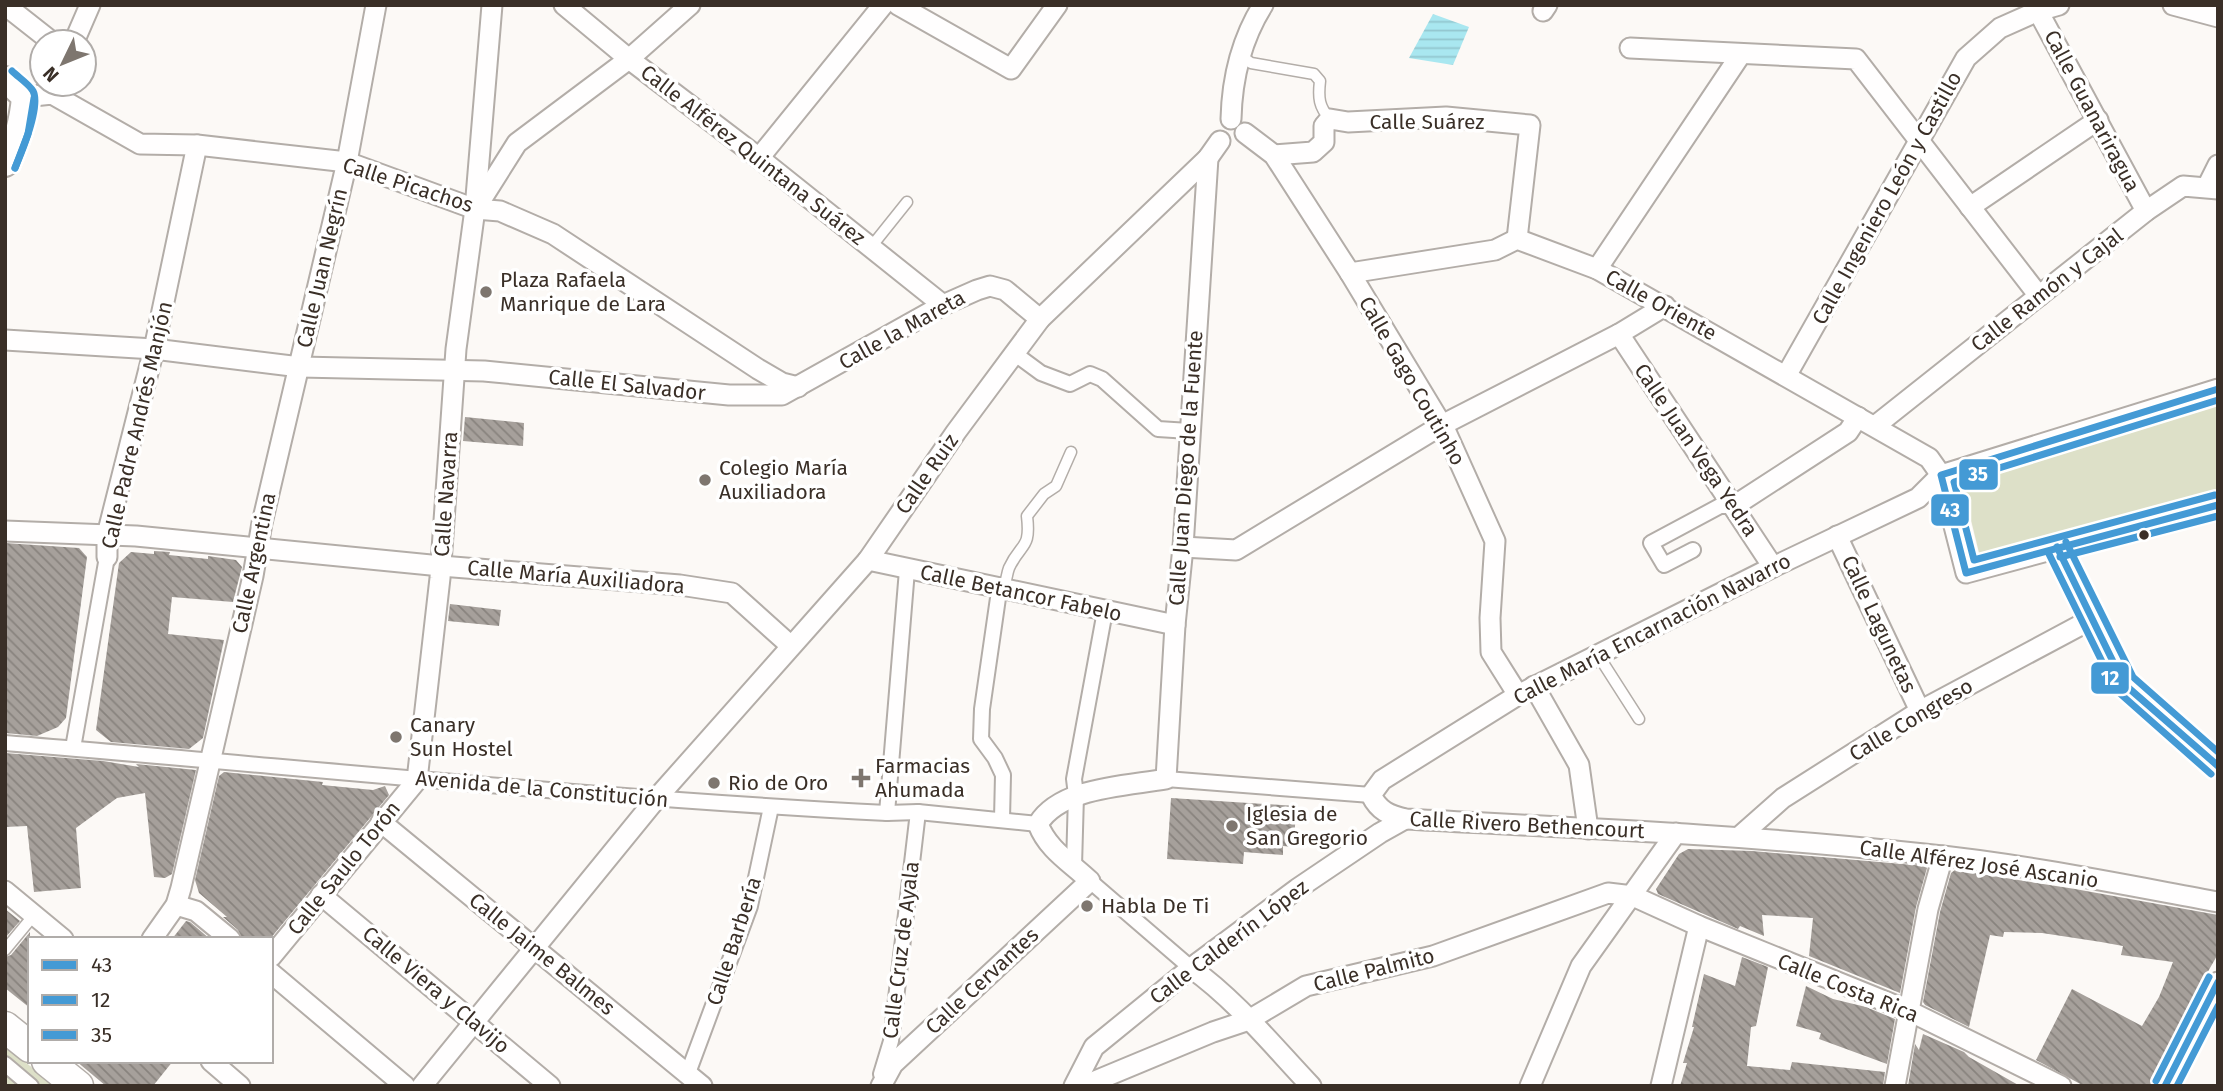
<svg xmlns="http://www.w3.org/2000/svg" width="2223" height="1091" font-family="'Fira Sans',sans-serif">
  <defs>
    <pattern id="water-rules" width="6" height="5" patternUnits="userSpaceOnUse" patternTransform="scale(1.75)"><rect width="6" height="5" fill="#a9e7f0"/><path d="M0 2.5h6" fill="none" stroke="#92c6ce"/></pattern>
    <pattern id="building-back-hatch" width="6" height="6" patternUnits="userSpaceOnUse" patternTransform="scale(1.75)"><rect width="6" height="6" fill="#a6a09b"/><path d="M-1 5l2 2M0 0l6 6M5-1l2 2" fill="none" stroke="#88837e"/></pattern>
  </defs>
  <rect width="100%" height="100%" fill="#fcf9f6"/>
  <g fill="#dde0c8">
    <polygon points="2218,401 2218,495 1980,557 1962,483"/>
    <polygon points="5,1045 54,1086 5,1084"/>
  </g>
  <polygon fill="url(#water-rules)" points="1433,14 1469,27 1453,65 1409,58"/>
  <g fill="url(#building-back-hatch)">
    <polygon points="465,417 524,423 523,446 463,441"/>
    <polygon points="5,543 79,548 87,557 66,718 58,727 37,736 5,733"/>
    <polygon points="154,551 170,552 169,555 208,559 208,556 236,560 242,567 233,602 172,597 168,634 224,640 203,738 189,749 111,742 96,730 119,563 131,552 154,554"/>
    <polygon points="450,604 501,610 499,626 448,621"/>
    <polygon points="5,753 103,761 139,767 136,764 196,770 172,874 165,878 154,877 145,793 117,798 76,828 81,888 34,892 27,826 5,827"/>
    <polygon points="224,772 323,782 322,785 373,790 385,786 389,795 270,939 242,939 238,930 223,917 227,917 199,893 195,880 219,776"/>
    <polygon points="1171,798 1296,806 1294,847 1283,846 1283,855 1244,852 1243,864 1167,859"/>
    <polygon points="1688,849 1752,851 1925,866 1927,868 1916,907 1900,993 1809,956 1813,918 1762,915 1764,936 1740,926 1738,929 1658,894 1656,889 1679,854"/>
    <polygon points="1955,870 2075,889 2218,915 2218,954 2186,1010 2150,1085 2084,1086 2036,1060 2072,989 2142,1026 2159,997 2173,962 2121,955 2123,946 2101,942 2042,933 2004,932 2003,937 1990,935 1969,1027 1925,1005 1923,1002 1940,912 1951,873"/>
    <polygon points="5,909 20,921 5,938"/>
    <polygon points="186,921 190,922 210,939 172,939"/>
    <polygon points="30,932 30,1008 5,988 5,957 11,955"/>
    <polygon points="1742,957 1768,967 1756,1026 1751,1027 1747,1066 1790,1070 1792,1062 1885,1072 1883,1086 1680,1086 1687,1063 1683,1063 1694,1027 1692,1027 1704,974 1735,986"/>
    <polygon points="1806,986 1833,999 1866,1007 1895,1019 1887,1064 1819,1039 1821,1033 1796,1026"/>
    <polygon points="1923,1034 1964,1052 1969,1057 2020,1086 1908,1086 1915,1044 1919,1050"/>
    <polygon points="76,1061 173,1061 153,1086 106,1086"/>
  </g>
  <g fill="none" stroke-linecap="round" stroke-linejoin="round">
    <g stroke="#b3ada8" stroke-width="13">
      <g id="service">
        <path d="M1240,55L1251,63L1314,74L1320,81C1318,98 1319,107 1330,119"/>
        <polyline points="871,247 907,202"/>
        <path d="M1002,590C1007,582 1006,576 1009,568C1021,542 1031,550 1027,516L1044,494L1056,486L1071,452"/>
        <polyline points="1598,655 1639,719"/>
        <polyline points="5,950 34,915"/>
      </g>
    </g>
    <g stroke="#b3ada8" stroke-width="18">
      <g id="pedestrian">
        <polyline points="1014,353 1041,373 1070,384 1090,374 1102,379 1158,429 1189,431"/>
        <polyline points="1693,550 1664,565 1651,543 1720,506 1734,506"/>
        <path d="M5,743C299,767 592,798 887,813L918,812L1038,824"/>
        <polyline points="73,748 107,557"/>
        <polyline points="1166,779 1371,795"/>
        <polyline points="887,813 907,570"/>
        <polyline points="1002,819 1003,775 995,758 981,739 982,709 998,598 1002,590"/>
        <polyline points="1074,866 1076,795 1074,779 1105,611"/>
        <polyline points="1090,881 1191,968"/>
        <polyline points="5,1064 31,1086"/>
        <polyline points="688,1073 750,906 771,807"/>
        <polyline points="881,1074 891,1041 918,812"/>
      </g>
    </g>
    <g stroke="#b3ada8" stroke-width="23">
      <g id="minor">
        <polyline points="5,5 52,42"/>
        <polyline points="564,5 629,59 759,158 943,305"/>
        <polyline points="898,5 1011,69 1057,5"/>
        <polyline points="2173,5 2218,17"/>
        <polyline points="1543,11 1547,5"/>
        <polyline points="2038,11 2146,211"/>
        <polyline points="74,42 90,5"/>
        <polyline points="1630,48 1856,59 2039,296"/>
        <polyline points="24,97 52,94 140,144 197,145 347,162 475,209 500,211 553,234 758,369 782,383 798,387"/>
        <path d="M1231,119C1232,78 1241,40 1263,5"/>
        <polyline points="1245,133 1274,155 1350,273 1446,432 1495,541 1490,618 1491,652 1518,695"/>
        <polyline points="1274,155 1313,152 1324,142 1324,126 1330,119 1348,122 1446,117 1530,125 1517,239"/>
        <polyline points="759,158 883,5"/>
        <polyline points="2207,187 2218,165"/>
        <polyline points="1970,207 2098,120"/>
        <polyline points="476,208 517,143 629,59 690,5"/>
        <polyline points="1597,269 1741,54"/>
        <polyline points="1350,273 1495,250 1517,239 1597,269 1929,458 1941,475 1966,573 2218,505"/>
        <polyline points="1619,334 1773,567"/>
        <polyline points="5,340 154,349 300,367 484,371 729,395 782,395 943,305 977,290 990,286 1005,290 1040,319"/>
        <polyline points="1786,376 1966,58 2000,28 2038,11 2059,5"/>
        <path d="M2218,389L1941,475L1918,498L1773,567L1518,695L1382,780L1371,795C1379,811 1389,815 1405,819C1578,828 1752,835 1924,854C2023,864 2120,884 2218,902"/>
        <polyline points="1875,426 2146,211 2183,186 2218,189"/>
        <polyline points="1734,506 1848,432 1858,417"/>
        <polyline points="5,531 136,536 441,566 680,585 732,593 791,646"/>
        <polyline points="1837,536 1920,711"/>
        <polyline points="1183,547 1236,550 1442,425 1619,334 1665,306"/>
        <polyline points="2057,547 2124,684 2218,766"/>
        <polyline points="107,557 107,535 154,349 197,145"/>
        <polyline points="868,560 1175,625"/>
        <polyline points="1534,686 1579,765 1588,829"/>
        <polyline points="381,822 702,1086"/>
        <polyline points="1740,836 1783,798 1920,711 2092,619"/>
        <polyline points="5,891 63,939"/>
        <polyline points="321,895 550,1086"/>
        <polyline points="176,905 196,911 230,939"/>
        <polyline points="152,939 176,905 181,888 253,576 262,523 347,162 376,5"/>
        <polyline points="271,957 417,780 440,578 456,349 475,209 492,5"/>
        <path d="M1191,968C1236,1000 1273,1046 1311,1086"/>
        <polyline points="271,973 405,1086"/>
        <polyline points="211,1061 240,1086"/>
        <polyline points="422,1086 656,799 868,560 956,432 1040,319 1208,158 1220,141"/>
        <path d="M881,1086L893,1064L1090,881C1070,862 1048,850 1038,824C1060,787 1127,786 1166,779L1175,625L1183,547L1208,158"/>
        <polyline points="1074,1086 1094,1047 1191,968 1297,889 1380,833 1405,819"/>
        <polyline points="1083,1086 1213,1032 1249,1020 1306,986 1433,956 1608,893 1633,896 1699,926 1909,1011 2061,1086"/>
        <polyline points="1530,1086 1581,966 1676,833"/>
        <polyline points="1661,1086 1699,926"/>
        <polyline points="1895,1086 1928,909 1943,856"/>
        <polyline points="2165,1086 2218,982"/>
      </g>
    </g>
    <g stroke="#b3ada8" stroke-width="28">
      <path id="tertiary" d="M5,79L24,97C22,122 16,141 5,164"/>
    </g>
    <g stroke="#b3ada8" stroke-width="33">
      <g id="primary">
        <polyline points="5,1027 30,1047"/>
        <polyline points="47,1061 78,1086"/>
      </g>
    </g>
    <use href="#service" stroke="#fffefe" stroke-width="10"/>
    <use href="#pedestrian" stroke="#fffefe" stroke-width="14"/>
    <use href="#minor" stroke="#fffefe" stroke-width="19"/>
    <use href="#tertiary" stroke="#fffefe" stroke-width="24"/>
    <use href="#primary" stroke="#fffefe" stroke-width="30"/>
    <g stroke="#fff" stroke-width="12">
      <g id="bus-1">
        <polyline points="2218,389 1941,475 1966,573 2218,505"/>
        <polyline points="2057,547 2124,684 2218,766"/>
        <polyline points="2165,1086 2218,982"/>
      </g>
    </g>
    <g stroke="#fff" stroke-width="12">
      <g id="bus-2">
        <polyline points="15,168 28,134 34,98"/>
        <polyline points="2048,552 2116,690 2211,774"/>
        <polyline points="2060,557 2218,516"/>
        <polyline points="2177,1086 2218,1006"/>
      </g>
    </g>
    <g stroke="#fff" stroke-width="12">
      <g id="bus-3">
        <path d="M12,71C18,77 29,84 33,91C41,106 21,154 15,168"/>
        <polyline points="2215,495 1974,560 1954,482 2218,400"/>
        <polyline points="2066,542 2133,677 2218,752"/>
        <polyline points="2156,1081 2209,977"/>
      </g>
    </g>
    <use href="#bus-1" stroke="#449ad5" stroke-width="7"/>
    <use href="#bus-2" stroke="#449ad5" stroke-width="7"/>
    <use href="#bus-3" stroke="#449ad5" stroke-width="7"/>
  </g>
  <g fill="#7e766f" stroke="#fff" stroke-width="2.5">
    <circle cx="486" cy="292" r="7"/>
    <circle cx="705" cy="480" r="7"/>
    <circle cx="396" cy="737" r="7"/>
    <path d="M857.5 767.5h7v7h7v7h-7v7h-7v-7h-7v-7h7z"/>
    <circle cx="714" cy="783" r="7"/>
    <circle cx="1232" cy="826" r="7"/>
    <circle cx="1087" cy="906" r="7"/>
  </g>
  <circle fill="#3a2f27" stroke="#fff" stroke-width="2.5" cx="2144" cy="535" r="6"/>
  <g text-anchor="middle" stroke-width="7" stroke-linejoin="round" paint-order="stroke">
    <g font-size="21" fill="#3a2f27" stroke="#fff">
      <text transform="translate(2092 111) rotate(62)" y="7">Calle Guanariragua</text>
      <text x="1427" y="129">Calle Suárez</text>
      <text transform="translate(753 155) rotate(38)" y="7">Calle Alférez Quintana Suárez</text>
      <text transform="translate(408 185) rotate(18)" y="7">Calle Picachos</text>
      <text transform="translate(1887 198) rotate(-61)" y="7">Calle Ingeniero León y Castillo</text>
      <text transform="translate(322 268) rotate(-77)" y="7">Calle Juan Negrín</text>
      <text transform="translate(2047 290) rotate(-38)" y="7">Calle Ramón y Cajal</text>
      <text transform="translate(1661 305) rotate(29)" y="7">Calle Oriente</text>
      <text transform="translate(902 330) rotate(-29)" y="7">Calle la Mareta</text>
      <text transform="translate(1412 381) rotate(60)" y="7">Calle Gago Coutinho</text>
      <text transform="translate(627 385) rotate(6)" y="7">Calle El Salvador</text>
      <text transform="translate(137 425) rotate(-77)" y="7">Calle Padre Andrés Manjón</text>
      <text transform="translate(1696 450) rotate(56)" y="7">Calle Juan Vega Yedra</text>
      <text transform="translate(1186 468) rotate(-86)" y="7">Calle Juan Diego de la Fuente</text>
      <text transform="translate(927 474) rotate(-55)" y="7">Calle Ruiz</text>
      <text transform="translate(446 494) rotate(-86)" y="7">Calle Navarra</text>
      <text transform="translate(254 563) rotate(-78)" y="7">Calle Argentina</text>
      <text transform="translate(576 577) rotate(5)" y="7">Calle María Auxiliadora</text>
      <text transform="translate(1021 593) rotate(12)" y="7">Calle Betancor Fabelo</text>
      <text transform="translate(1879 624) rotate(65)" y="7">Calle Lagunetas</text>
      <text transform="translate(1652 629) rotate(-27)" y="7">Calle María Encarnación Navarro</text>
      <text transform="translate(1911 720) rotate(-31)" y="7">Calle Congreso</text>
      <text transform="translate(542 789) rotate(5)" y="7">Avenida de la Constitución</text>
      <text transform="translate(1527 825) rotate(3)" y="7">Calle Rivero Bethencourt</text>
      <text transform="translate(1979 864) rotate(8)" y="7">Calle Alférez José Ascanio</text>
      <text transform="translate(344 868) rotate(-51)" y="7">Calle Saulo Torón</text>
      <text transform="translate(734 941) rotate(-72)" y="7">Calle Barbería</text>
      <text transform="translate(1229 942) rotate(-37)" y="7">Calle Calderín López</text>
      <text transform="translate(901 950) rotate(-83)" y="7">Calle Cruz de Ayala</text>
      <text transform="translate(542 954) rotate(39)" y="7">Calle Jaime Balmes</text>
      <text transform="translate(1374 970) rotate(-14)" y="7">Calle Palmito</text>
      <text transform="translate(982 981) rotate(-43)" y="7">Calle Cervantes</text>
      <text transform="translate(1848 988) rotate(22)" y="7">Calle Costa Rica</text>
      <text transform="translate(436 990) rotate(40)" y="7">Calle Viera y Clavijo</text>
    </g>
    <g font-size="21" fill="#3a2f27" stroke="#fff" text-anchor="start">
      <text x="500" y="287">Plaza Rafaela<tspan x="500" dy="24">Manrique de Lara</tspan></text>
      <text x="719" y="475">Colegio María<tspan x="719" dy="24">Auxiliadora</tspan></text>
      <text x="410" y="732">Canary<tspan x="410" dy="24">Sun Hostel</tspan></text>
      <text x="875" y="773">Farmacias<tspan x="875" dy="24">Ahumada</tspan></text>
      <text x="728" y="790">Rio de Oro</text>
      <text x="1246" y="821">Iglesia de<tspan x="1246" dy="24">San Gregorio</tspan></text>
      <text x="1101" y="913">Habla De Ti</text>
    </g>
  </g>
  <g stroke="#fff" stroke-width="2.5">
    <rect x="1958" y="458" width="41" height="33" rx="7" fill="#449ad5"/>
    <rect x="1930" y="493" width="40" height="34" rx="7" fill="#449ad5"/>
    <rect x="2090" y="661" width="40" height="34" rx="7" fill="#449ad5"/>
  </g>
  <g font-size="19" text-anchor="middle" font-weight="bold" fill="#fff">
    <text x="1978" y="481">35</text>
    <text x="1950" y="517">43</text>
    <text x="2110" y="685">12</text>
  </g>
  <rect width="2223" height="1091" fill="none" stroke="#3a2f27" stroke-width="14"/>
  <rect x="28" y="937" width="245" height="126" fill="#ffffff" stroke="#b0aca9" stroke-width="2"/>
  <rect x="42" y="960" width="35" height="10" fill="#449ad5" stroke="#b0aca9" stroke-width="2"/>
  <text x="91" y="972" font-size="21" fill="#3a2f27">43</text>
  <rect x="42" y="995" width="35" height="10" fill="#449ad5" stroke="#b0aca9" stroke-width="2"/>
  <text x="91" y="1007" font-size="21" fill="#3a2f27">12</text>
  <rect x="42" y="1030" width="35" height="10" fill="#449ad5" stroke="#b0aca9" stroke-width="2"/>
  <text x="91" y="1042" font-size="21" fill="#3a2f27">35</text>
  <g transform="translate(63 63) rotate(227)"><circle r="33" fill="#ffffff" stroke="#b0aca9" stroke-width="2"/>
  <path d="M0-5L12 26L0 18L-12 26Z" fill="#7e766f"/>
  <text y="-10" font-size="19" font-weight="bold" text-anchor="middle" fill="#3a2f27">N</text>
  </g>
</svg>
